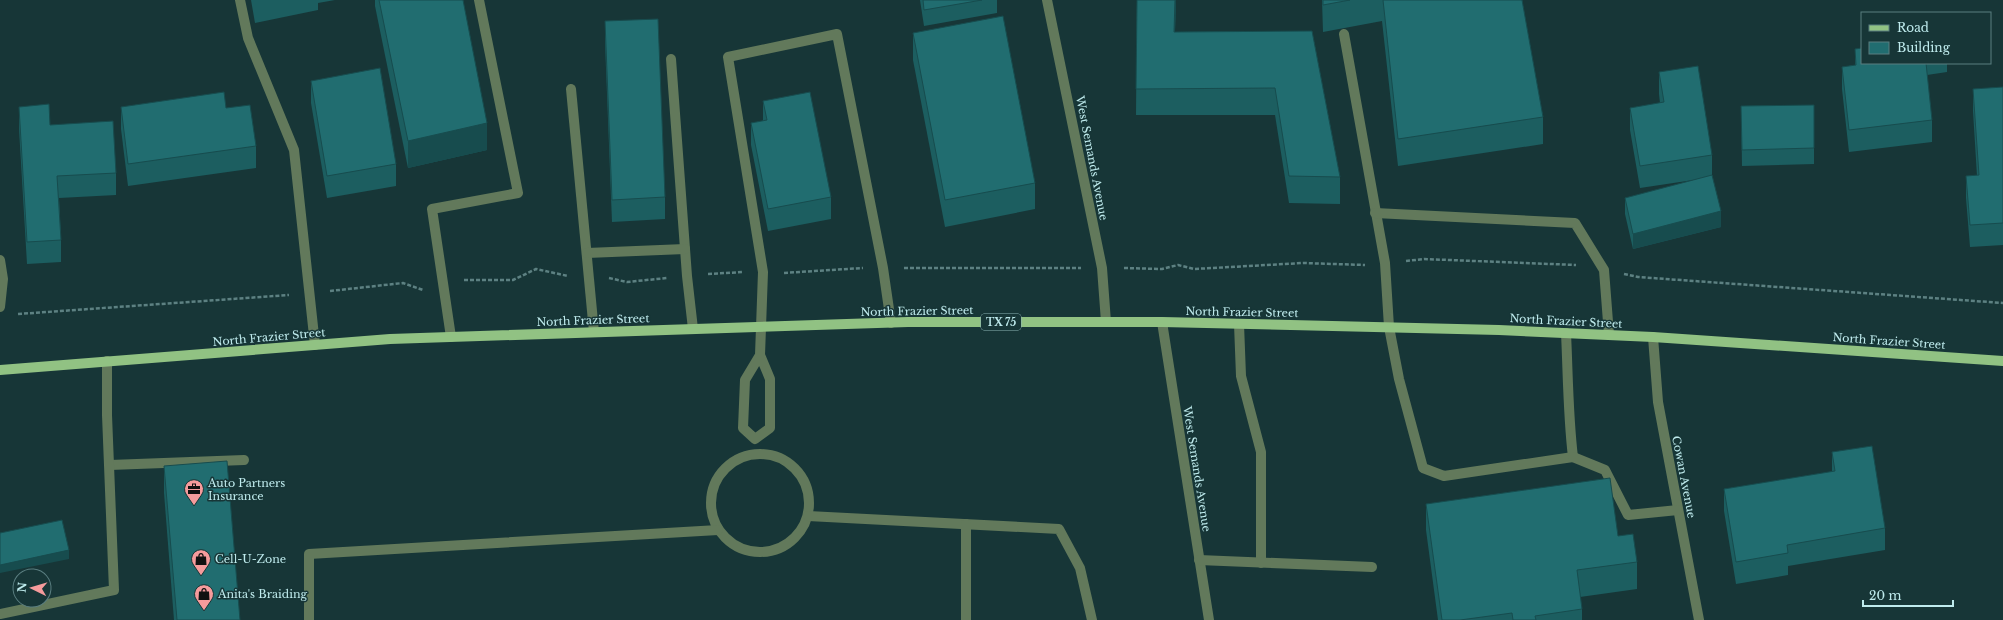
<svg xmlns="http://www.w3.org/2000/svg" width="2003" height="620" font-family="'Libre Baskerville',serif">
  <rect width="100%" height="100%" fill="#173637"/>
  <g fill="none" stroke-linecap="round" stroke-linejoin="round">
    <g stroke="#5d8182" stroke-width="2.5" stroke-dasharray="4 2" stroke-linecap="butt">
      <polyline points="1406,261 1424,259 1576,265"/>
      <polyline points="904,268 1081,268"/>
      <polyline points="1124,268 1162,269 1178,265 1194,269 1303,263 1365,265"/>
      <polyline points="784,273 863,268"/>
      <polyline points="708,274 743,272"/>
      <polyline points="1624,274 1638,277 2003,303"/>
      <polyline points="609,278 627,282 667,278"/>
      <polyline points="464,280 513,280 536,269 568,276"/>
      <polyline points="330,291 403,283 423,290"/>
      <polyline points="18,314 289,295"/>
    </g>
    <g stroke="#62795b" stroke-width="10">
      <polyline points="240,0 248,38 294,150 315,345"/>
      <polyline points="1047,0 1102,268 1106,322"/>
      <path d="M1344,34L1385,263L1389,327L1399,379L1423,468L1444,476L1573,457C1568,416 1568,374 1566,333"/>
      <polyline points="671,59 687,276 693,329"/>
      <polyline points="571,89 594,332"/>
      <polyline points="1375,213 1575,223 1604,270 1609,335"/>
      <polyline points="587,253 685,249"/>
      <polyline points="0,260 3,279 0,307"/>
      <polyline points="1162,322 1209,620"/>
      <polyline points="1239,324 1241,376 1261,452 1261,563"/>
      <polyline points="451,337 432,209 518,193 479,0"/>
      <polyline points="1653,337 1658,402 1699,620"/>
      <polyline points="760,355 745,380 743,428 755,439 770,428 770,379 760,355 763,272 728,57 837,34 883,268 891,323"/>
      <circle cx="760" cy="503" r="49"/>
      <polyline points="1573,457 1605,470 1628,515 1678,510"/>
      <polyline points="110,465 244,460"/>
      <polyline points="808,516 1059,529 1080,568 1092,620"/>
      <polyline points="1199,560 1372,567"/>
      <polyline points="0,614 114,590 107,415 107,361"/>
      <polyline points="309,620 309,554 718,530"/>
      <polyline points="966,620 966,524"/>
    </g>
    <polyline stroke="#91c283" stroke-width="10" points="0,370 390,339 908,322 1162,322 1499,330 1653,337 2003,361"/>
  </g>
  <g fill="#1c5e60">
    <polygon points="251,0 335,0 318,3 318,10 255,23"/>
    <polygon points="375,0 463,0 487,150 408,168 375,6"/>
    <polygon points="920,0 997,0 997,13 924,26"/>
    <polygon points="1137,0 1176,0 1175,32 1312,31 1340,177 1340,204 1289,203 1275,115 1136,115"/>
    <polygon points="1322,0 1522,0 1543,117 1543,144 1398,166 1382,21 1323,32"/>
    <polygon points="605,21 665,197 665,219 612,222 605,43"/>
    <polygon points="913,33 1035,183 1035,209 945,227 913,60"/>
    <polygon points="1855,49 1862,63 1947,63 1947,72 1927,75 1932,120 1932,142 1849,152 1842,89 1842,67 1855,65"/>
    <polygon points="1659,72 1712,155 1712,177 1721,227 1633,249 1625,214 1625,198 1700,179 1640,188 1630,130 1630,108 1660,103 1659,94"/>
    <polygon points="311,81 396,164 396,186 327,198 311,103"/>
    <polygon points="2003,87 2003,245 1970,247 1966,198 1966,176 1977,176 1973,111 1973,89"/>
    <polygon points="763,101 831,197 831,219 768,231 751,145 751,123 763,121"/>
    <polygon points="1814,105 1814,164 1742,166 1741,106"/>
    <polygon points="19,107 116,173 116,195 59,198 61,240 61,262 27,264 19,129"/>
    <polygon points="121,107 226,108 256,146 256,168 128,186 121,129"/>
    <polygon points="1832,452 1885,528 1885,550 1788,566 1788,575 1736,584 1724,511 1724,489 1832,472"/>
    <polygon points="164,466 240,620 174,620 164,493"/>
    <polygon points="1426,504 1637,562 1637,589 1580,597 1582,609 1582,620 1438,620 1426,530"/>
  </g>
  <g fill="#174c4e">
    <polygon points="1175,0 1176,0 1174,58 1174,32"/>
    <polygon points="487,123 487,150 408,168 408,141"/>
    <polygon points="1721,211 1721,227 1633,249 1633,234"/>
    <polygon points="69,550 69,559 0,573 0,565"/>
  </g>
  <g fill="#216d70" stroke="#174c4e">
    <polygon points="379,0 463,0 487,123 408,141"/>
    <polygon points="923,0 982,0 924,10"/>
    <polygon points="1137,0 1175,0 1174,32 1312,31 1340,177 1289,176 1275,88 1136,89"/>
    <polygon points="1323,0 1350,0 1323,5"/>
    <polygon points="1383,0 1522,0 1543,117 1398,139"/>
    <polygon points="1003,16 1035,183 945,200 913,33"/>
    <polygon points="658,19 665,197 612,200 605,21"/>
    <polygon points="1862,48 1862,63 1926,63 1932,120 1849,130 1842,67 1856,65 1855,49"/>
    <polygon points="1698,66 1712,155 1640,166 1630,108 1664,102 1659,72"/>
    <polygon points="380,68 396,164 327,176 311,81"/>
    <polygon points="2003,87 2003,223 1970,225 1966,176 1979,175 1973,89"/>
    <polygon points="224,92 226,108 250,105 256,146 128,164 121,107"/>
    <polygon points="810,92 831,197 768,209 751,123 767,120 763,101"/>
    <polygon points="49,104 50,125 113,121 116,173 57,176 61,240 27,242 19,107"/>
    <polygon points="1814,105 1814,148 1742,150 1741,106"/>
    <polygon points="1712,175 1721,211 1633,234 1625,198"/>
    <polygon points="1872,446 1885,528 1787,545 1788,553 1736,562 1724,489 1835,471 1832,452"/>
    <polygon points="227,461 240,620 177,620 164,466"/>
    <polygon points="1610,478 1618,536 1633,534 1637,562 1577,570 1582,609 1535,616 1536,620 1513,620 1512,613 1460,620 1442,620 1426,504"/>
    <polygon points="62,520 69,550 0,565 0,533"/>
  </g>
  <defs>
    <g id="office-pin" transform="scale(1)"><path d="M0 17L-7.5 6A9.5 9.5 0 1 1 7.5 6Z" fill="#f59b9c" stroke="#173637"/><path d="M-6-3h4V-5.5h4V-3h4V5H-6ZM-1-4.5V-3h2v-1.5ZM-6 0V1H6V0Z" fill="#111"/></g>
    <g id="shop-pin" transform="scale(1)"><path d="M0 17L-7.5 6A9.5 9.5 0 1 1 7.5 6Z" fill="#f59b9c" stroke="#173637"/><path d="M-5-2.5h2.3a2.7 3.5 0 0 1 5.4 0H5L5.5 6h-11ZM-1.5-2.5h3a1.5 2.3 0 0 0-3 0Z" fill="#111"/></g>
  </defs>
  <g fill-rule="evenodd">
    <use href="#office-pin" x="194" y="489"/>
    <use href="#shop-pin" x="201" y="559"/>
    <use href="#shop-pin" x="204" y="594"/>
  </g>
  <g text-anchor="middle" stroke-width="3" stroke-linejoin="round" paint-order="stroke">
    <rect fill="#173637" stroke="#8db5b6" stroke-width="1" x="981" y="314" width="40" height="16" rx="3"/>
    <g font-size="10" font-weight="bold" fill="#bfebed">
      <text x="1001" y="326">TX 75</text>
    </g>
    <g font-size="11" fill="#bfebed" stroke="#173637">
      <text transform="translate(1092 158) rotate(79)" y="4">West Semands Avenue</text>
      <text transform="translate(917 311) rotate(-1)" y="4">North Frazier Street</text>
      <text transform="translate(1242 312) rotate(1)" y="4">North Frazier Street</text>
      <text transform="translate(593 320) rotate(-2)" y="4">North Frazier Street</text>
      <text transform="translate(1566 321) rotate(3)" y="4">North Frazier Street</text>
      <text transform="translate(269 337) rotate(-5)" y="4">North Frazier Street</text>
      <text transform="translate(1889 341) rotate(4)" y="4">North Frazier Street</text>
      <text transform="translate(1197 469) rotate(81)" y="4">West Semands Avenue</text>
      <text transform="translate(1684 477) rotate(79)" y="4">Cowan Avenue</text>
    </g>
    <g font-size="11" fill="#bfebed" stroke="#173637" text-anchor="start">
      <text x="208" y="487">Auto Partners<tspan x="208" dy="13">Insurance</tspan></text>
      <text x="215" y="563">Cell-U-Zone</text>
      <text x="218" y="598">Anita's Braiding</text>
    </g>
  </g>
  <rect x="1861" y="12" width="130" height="52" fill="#173637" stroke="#5a7e80"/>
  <rect x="1869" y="25" width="20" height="6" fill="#91c283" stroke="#5a7e80"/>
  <text x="1897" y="32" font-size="12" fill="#bfebed">Road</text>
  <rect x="1869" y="42" width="20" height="12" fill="#216d70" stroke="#5a7e80"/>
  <text x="1897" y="52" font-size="12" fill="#bfebed">Building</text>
  <g transform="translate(32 588) rotate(275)"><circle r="19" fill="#173637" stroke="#5a7e80"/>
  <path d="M0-3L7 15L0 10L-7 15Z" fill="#f59b9c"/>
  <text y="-6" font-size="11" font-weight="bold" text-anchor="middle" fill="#bfebed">N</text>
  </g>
  <path d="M1863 600v6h90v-6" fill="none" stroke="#bfebed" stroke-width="2"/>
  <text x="1869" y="600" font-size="12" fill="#bfebed" stroke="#173637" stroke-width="3" paint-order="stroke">20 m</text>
</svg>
